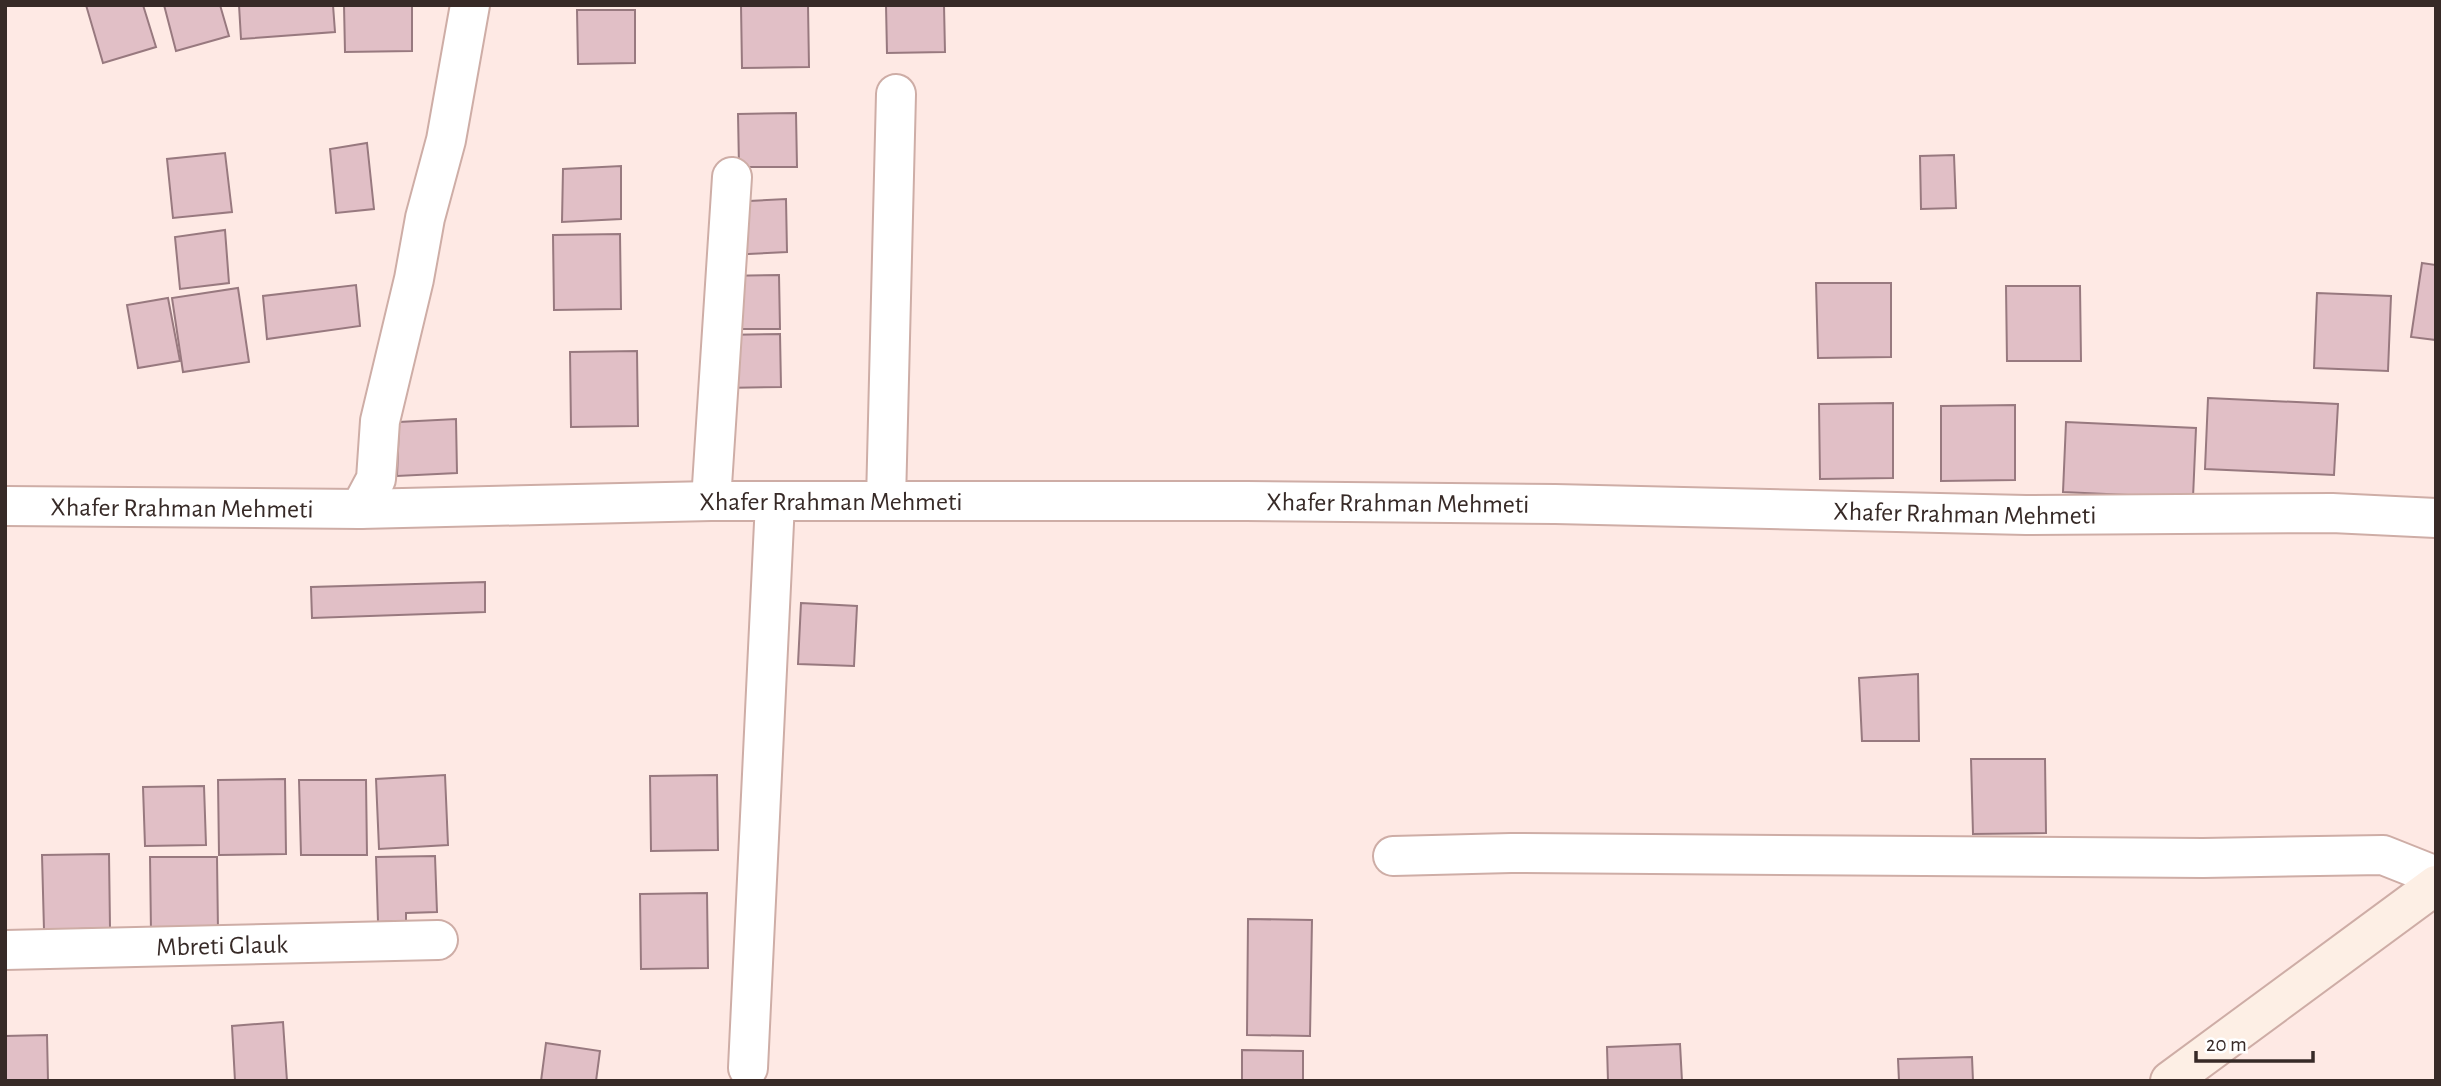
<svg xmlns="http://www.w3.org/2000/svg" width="2441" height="1086" font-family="'Alegreya Sans',sans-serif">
  <rect width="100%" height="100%" fill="#fee9e4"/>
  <g fill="#e1bfc6" stroke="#98797f" stroke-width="2">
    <polygon points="86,5 143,5 156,47 103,63"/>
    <polygon points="164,5 220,5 229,36 176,51"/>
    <polygon points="239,5 333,5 335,32 241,39"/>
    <polygon points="344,5 412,5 412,51 345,52"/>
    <polygon points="741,5 808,5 809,67 742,68"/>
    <polygon points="886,5 944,5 945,52 887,53"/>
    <polygon points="577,10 635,10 635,63 578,64"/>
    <polygon points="796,113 797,167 739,167 738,114"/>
    <polygon points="367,143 374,209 336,213 330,149"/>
    <polygon points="225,153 232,212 173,218 167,159"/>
    <polygon points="1954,155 1956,208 1921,209 1920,156"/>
    <polygon points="621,166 621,219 562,222 563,169"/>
    <polygon points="786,199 787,252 727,255 729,202"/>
    <polygon points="225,230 229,283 180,289 175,237"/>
    <polygon points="620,234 621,309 554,310 553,235"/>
    <polygon points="2422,263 2436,265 2436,340 2411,337"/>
    <polygon points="779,275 780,329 722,329 721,276"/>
    <polygon points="1816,283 1891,283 1891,357 1818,358"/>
    <polygon points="356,285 360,326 267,339 263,296"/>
    <polygon points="2006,286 2080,286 2081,361 2007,361"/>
    <polygon points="238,288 249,362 183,372 172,298"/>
    <polygon points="2317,293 2391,296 2388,371 2314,368"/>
    <polygon points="168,298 180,361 138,368 127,305"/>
    <polygon points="780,334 781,387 722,388 721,335"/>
    <polygon points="637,351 638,426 571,427 570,352"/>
    <polygon points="2208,398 2338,404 2334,475 2205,469"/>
    <polygon points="1893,403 1893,478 1820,479 1819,404"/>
    <polygon points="2015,405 2015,480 1941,481 1941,406"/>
    <polygon points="456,419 457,473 397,476 399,422"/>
    <polygon points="2066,422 2196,428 2193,498 2063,492"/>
    <polygon points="485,582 485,612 312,618 311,587"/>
    <polygon points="801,603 857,606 854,666 798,664"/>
    <polygon points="1918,674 1919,741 1862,741 1859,678"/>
    <polygon points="1971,759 2045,759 2046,833 1973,834"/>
    <polygon points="445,775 448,845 379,849 376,779"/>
    <polygon points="717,775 718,850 651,851 650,776"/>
    <polygon points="285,779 286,854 219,855 218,780"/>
    <polygon points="299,780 366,780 367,855 301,855"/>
    <polygon points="204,786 206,845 145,846 143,787"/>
    <polygon points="109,854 110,928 44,930 42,855"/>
    <polygon points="435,856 437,912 406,913 406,921 378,922 376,857"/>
    <polygon points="150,857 217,857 218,931 151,932"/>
    <polygon points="707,893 708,968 641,969 640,894"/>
    <polygon points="1248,919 1312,920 1310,1036 1247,1035"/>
    <polygon points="283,1022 287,1081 235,1081 232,1026"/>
    <polygon points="47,1035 48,1081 5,1081 5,1036"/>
    <polygon points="546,1043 600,1051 596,1081 541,1081"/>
    <polygon points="1680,1044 1682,1081 1608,1081 1607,1047"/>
    <polygon points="1242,1050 1303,1051 1303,1081 1242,1081"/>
    <polygon points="1972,1057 1973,1081 1899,1081 1898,1059"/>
  </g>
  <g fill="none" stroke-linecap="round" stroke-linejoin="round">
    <g stroke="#ceada6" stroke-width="42">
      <g id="minor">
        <polyline points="711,501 732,177"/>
        <polyline points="886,501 896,94"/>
        <path id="s1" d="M5,506L360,509L711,501H1246L1555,504L2026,515L2332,513L2436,518"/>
        <polyline points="360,509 376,479 380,421 414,279 425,218 446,140 470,5"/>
        <polyline points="1393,856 1511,853 2203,858 2383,855 2436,876"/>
        <path id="s2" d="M5,950L438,940"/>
        <polyline points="748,1068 775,502"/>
      </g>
    </g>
    <g stroke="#ceada6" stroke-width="42">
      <polyline id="secondary" points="2170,1081 2436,885"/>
    </g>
    <use href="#minor" stroke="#fff" stroke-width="38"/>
    <use href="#secondary" stroke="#fdefe5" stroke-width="38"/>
  </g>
  <g text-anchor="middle" stroke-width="5" stroke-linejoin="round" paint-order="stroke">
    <g font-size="26" fill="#372a27" stroke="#fff">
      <text dy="9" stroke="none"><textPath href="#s1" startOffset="826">Xhafer Rrahman Mehmeti</textPath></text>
      <text dy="9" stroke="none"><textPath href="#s1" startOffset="1393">Xhafer Rrahman Mehmeti</textPath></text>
      <text dy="9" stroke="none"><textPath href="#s1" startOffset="177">Xhafer Rrahman Mehmeti</textPath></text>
      <text dy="9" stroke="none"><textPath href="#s1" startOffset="1960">Xhafer Rrahman Mehmeti</textPath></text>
      <text dy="9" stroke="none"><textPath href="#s2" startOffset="217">Mbreti Glauk</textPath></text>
    </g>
  </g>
  <rect width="2441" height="1086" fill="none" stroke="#372a27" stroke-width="14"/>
  <path d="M2196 1051v10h117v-10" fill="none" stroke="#372a27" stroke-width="3.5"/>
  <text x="2206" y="1051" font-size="21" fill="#372a27" stroke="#ffffff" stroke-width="5" paint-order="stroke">20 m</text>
</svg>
